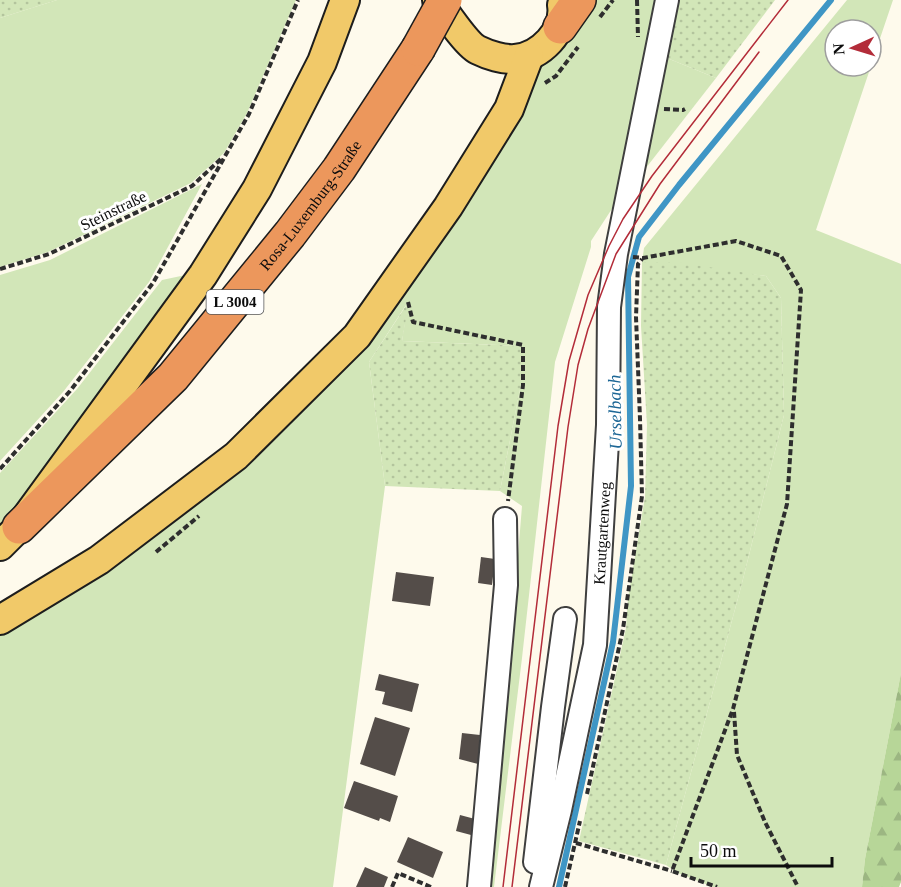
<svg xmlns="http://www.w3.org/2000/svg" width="901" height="887" font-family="'Times New Roman',serif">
  <defs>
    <pattern id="forest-firs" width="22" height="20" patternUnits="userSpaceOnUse" patternTransform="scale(1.5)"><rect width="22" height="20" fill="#b7d698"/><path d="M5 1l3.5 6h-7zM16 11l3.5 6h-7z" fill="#9cb682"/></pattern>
    <pattern id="garden-dots" width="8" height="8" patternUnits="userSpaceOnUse" patternTransform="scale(1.5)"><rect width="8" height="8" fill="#d2e6b8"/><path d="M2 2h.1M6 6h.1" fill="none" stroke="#b3c49d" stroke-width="1.8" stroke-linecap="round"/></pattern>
  </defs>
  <rect width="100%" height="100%" fill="#fefaec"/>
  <g fill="#d2e6b8">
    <polygon points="57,0 296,0 247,113 224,153 191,183 48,252 0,267 0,18"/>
    <polygon points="591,0 660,0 619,198 591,241 591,247 555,362 522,658 494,887 486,887 501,766 522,506 500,491 521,384 521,346 402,341 408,302 369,362 385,486 333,887 0,887 0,623 366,339 537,60"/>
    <polygon points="847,0 893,0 871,65 871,30 835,30 835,66 871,66 816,230 901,264 901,673 865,859 862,887 713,887 678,873 666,865 741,587 784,415 781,298 766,276 642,262 644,248"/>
    <polygon points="662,56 716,78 642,173"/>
    <polygon points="202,184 149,282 63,392 0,461 0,275 50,260"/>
    <polygon points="195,273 0,544 0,473 77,389 162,280"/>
  </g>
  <polygon fill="url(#forest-firs)" points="901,673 901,882 899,887 862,887 865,859"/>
  <g fill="url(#garden-dots)">
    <polygon points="0,0 57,0 0,18"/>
    <polygon points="678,0 775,0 716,78 662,56"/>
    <polygon points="642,262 676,262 766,276 781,298 784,415 741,587 666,865 579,841 626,628 628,598 645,497 647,425 641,326"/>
    <polygon points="409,301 402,341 521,346 521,384 500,491 385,486 369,362"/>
  </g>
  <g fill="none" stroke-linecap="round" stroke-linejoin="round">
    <polyline stroke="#3f96c5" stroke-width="6" points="559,887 613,642 631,486 628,277 639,237 679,185 831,0"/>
  </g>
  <g fill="#544d49">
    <polygon points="481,557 495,559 492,585 478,583"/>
    <polygon points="396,572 434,577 430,606 392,601"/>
    <polygon points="379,674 419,684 412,712 382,704 385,692 375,690"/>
    <polygon points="375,717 410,728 395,776 360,764"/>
    <polygon points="462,733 480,735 478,764 459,759"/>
    <polygon points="354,781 398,796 390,822 380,818 379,821 344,808"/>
    <polygon points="460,815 475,819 471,835 456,831"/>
    <polygon points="408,837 443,852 433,878 397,862"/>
    <polygon points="365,867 388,877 384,887 356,887"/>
  </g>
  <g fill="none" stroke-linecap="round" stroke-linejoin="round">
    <g stroke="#3f3f3f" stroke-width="26">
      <g id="minor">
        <polyline points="535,862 553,707 565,619"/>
        <polyline points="479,887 506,585 505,519"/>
        <path id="s1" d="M541,887L560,810L595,645L608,425L609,307L616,254L667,0"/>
      </g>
    </g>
    <g stroke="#1d1d1d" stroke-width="32">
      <g id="major">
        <path d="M437,0C444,11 467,45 478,50C488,55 504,60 515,59C540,57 566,31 562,5"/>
        <polyline points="0,546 19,527 203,275 257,189 322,62 345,0"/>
        <polyline points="0,620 99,560 236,456 357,336 448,207 509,109 529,56"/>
      </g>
    </g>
    <g stroke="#1d1d1d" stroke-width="36">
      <g id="highway">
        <polyline points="560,27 579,0"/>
        <path id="s2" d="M19,527L173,377L290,234L339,169L418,49"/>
      </g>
    </g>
    <g stroke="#2e2e2e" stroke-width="4" stroke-dasharray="6 3" stroke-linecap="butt">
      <polyline points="637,0 638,37"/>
      <polyline points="600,17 613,0"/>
      <polyline points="545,83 556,76 578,47"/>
      <polyline points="664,109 683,110 685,109"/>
      <polyline points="633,257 643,258 736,241 781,256 801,290 787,504 733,709 672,871 717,887"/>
      <polyline points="0,269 49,254 192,186 223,157"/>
      <polyline points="408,302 413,322 523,345 523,385 508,501"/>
      <polyline points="0,469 70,391 153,283 249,114 298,0"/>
      <polyline points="156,552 199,516"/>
      <polyline points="734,712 737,755 765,822 798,887"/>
      <polyline points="587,794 623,629 642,496 640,419 636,317 638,264 642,259"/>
      <polyline points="576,843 672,871"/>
      <polyline points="392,887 398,873 431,887"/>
      <polyline points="565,887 580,821"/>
    </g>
    <use href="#minor" stroke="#fff" stroke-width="22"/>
    <use href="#major" stroke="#f1c969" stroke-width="28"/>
    <use href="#highway" stroke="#ec975c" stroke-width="33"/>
    <g stroke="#b32c39" stroke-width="1.5">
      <polyline points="503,887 558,426 569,361 588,295 609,246 623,219 652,176 788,0"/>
      <polyline points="512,887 568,427 578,365 588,329 616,254 660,184 759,52"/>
    </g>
    <g stroke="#1d1d1d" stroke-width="36" stroke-linecap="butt">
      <polyline id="highway-bridge" points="418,49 445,0"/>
    </g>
    <use href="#highway-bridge" stroke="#ec975c" stroke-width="33"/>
  </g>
  <g text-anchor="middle" stroke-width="6" stroke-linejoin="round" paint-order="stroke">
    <rect fill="#fff" stroke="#555" stroke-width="1.5" x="206.5" y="290" width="57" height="24" rx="4.5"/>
    <g font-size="15" font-weight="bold" fill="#0c0c0c">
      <text x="235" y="307">L 3004</text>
    </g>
    <g font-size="16" fill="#0c0c0c" stroke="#fff">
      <text dy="6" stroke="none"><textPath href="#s2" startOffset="435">Rosa-Luxemburg-Straße</textPath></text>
      <text transform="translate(113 210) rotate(-26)" y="6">Steinstraße</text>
      <text dy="6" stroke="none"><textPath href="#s1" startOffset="360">Krautgartenweg</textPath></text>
    </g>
    <g font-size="18" font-style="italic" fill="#1d6796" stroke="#fff">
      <text transform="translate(615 412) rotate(-91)" y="6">Urselbach</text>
    </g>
  </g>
  <g transform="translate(853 48) rotate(266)"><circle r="28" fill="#ffffff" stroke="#9e9e9e" stroke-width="1.5"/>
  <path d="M0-4.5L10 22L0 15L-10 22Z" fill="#b32c39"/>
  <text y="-9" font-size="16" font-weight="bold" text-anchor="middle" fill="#0c0c0c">N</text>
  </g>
  <path d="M691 857v9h141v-9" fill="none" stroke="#0c0c0c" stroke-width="3"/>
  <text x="700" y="857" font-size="18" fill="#0c0c0c" stroke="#ffffff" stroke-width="4.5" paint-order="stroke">50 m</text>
</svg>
